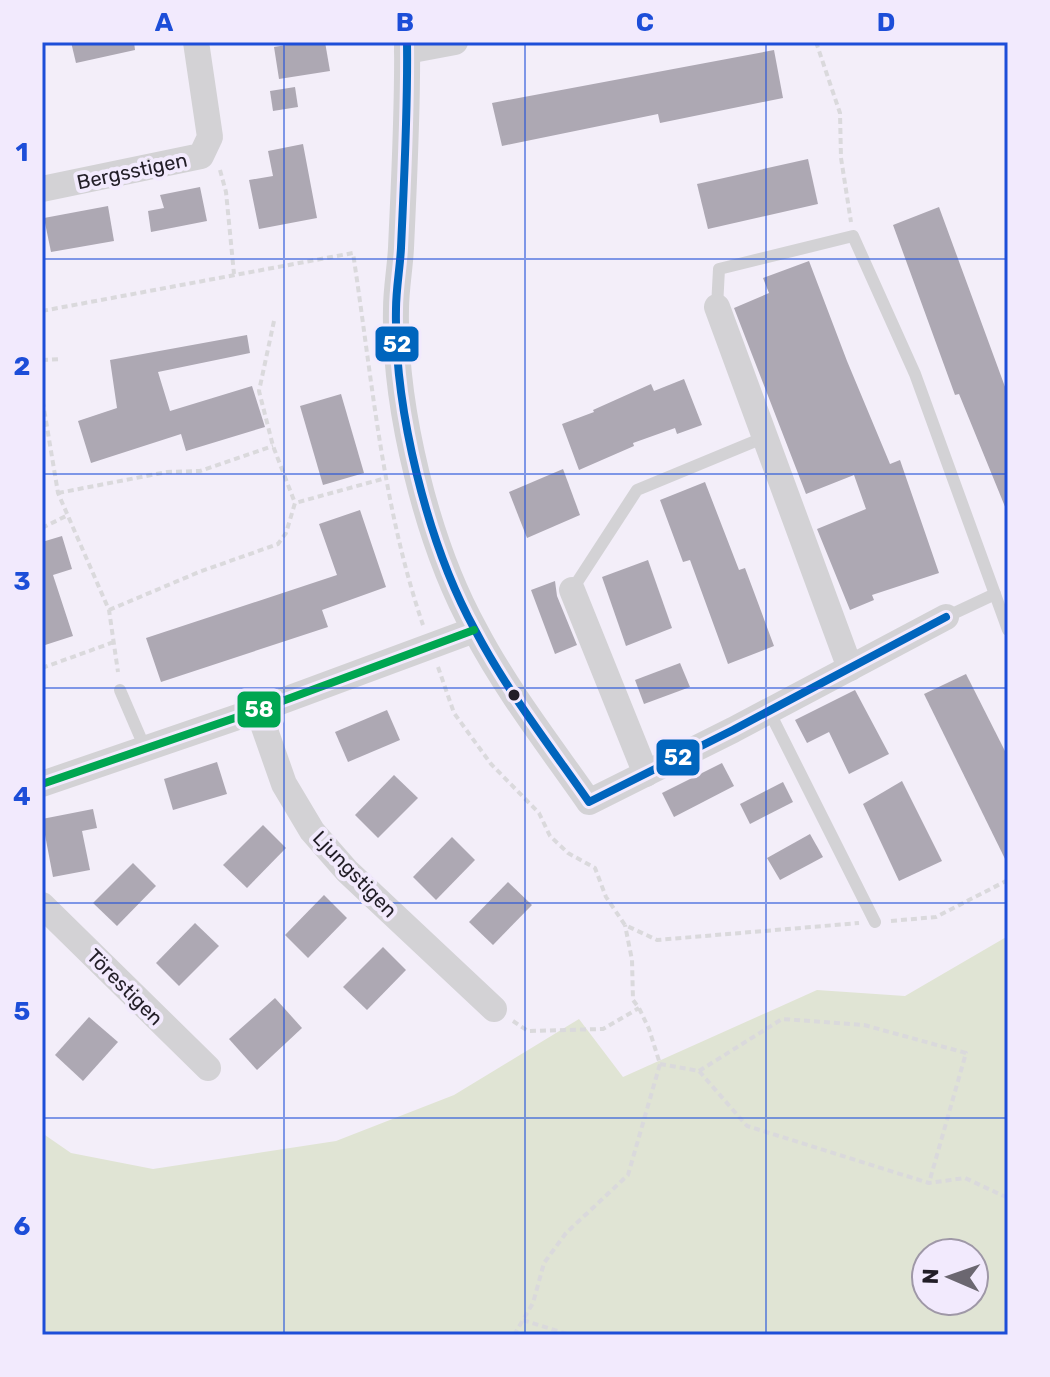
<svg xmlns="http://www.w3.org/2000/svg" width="1050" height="1377" font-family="Rubik,sans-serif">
  <rect width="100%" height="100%" fill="#f3eef9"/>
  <path fill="#e0e4d4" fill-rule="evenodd" d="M1008,936V1335H42V1133L71,1153L153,1169L336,1141L454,1095L579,1019L623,1077L817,990L905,996ZM926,1253H974V1301H926Z"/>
  <g fill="#ada8b3">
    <polygon points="71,42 134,42 135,50 76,63"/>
    <polygon points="306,42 325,42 330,71 279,79 274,47"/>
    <polygon points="774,50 783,98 660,123 658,114 502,146 492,103"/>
    <polygon points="295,87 298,107 273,111 270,91"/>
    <polygon points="303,144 317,218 259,229 249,180 273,176 268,151"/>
    <polygon points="808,159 818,204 708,229 697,184"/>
    <polygon points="200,187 207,221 151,232 148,211 164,208 160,195"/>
    <polygon points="108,206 114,241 51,252 44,218"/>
    <polygon points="939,207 1008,395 1008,514 959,394 955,395 893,225"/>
    <polygon points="809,261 847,361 890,464 900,460 939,573 872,595 874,600 850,610 817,529 866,509 854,475 806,494 734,308 769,293 763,278"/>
    <polygon points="247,335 250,353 158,372 170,411 252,386 265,427 186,451 181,434 91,463 78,421 117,408 110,360"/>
    <polygon points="684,379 702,425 677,434 675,428 633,443 634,446 579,470 562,424 594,412 593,410 651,384 654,391"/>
    <polygon points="341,394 364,473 323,485 300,406"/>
    <polygon points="563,469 580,515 527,538 509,492"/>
    <polygon points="705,482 739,570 745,568 774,646 728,664 690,560 683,562 660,500"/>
    <polygon points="360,510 386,587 322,610 328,627 161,682 146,638 337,575 319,524"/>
    <polygon points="62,536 72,569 53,575 73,636 42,646 42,542"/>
    <polygon points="648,560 672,628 626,646 602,577"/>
    <polygon points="555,581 557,596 577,645 555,654 531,590"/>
    <polygon points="680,663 690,687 644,704 635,680"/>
    <polygon points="966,674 1008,757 1008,865 924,694"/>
    <polygon points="855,690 889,754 849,774 829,732 807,743 795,720"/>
    <polygon points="387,710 400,740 348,762 335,732"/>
    <polygon points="217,762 227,794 173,810 164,779"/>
    <polygon points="722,763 734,786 674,817 662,793"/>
    <polygon points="394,775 418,798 378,838 355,815"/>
    <polygon points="902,781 942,861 899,881 863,804"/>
    <polygon points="783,782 793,802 750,824 740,804"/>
    <polygon points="93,809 97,828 82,831 90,870 53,877 42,819"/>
    <polygon points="263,825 286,848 247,888 223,865"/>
    <polygon points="810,834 823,857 780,880 767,858"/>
    <polygon points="452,837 475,860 436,900 413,877"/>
    <polygon points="133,863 156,886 117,926 93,903"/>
    <polygon points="508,882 532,905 493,945 469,922"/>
    <polygon points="324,895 347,918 308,958 285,935"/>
    <polygon points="195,923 219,946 179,986 156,963"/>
    <polygon points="383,947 406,970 367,1010 343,987"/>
    <polygon points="275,998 302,1028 257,1070 229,1039"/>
    <polygon points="89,1017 118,1042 83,1081 55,1055"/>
  </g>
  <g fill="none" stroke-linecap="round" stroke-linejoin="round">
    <g stroke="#dad9dc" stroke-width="4" stroke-dasharray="6 4" stroke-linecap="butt">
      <polyline points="816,42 840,113 841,158 851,222"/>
      <polyline points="220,170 226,192 234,274"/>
      <path d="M42,311L353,253C372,378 382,505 423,625"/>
      <polyline points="274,321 259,391 273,446 295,503"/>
      <polyline points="42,360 61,359"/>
      <polyline points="42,371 43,403 58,493 109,610 118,672"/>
      <polyline points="58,493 167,472 200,471 273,446"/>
      <polyline points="42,528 68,515"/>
      <polyline points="109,610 199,572 278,544 286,533 295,503 386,478"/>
      <polyline points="438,667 454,713 491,764 539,813 550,836 568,853 595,868 606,897 625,925 657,940 859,923"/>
      <polyline points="42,668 114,642"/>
      <polyline points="891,921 936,917 1008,880"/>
      <polyline points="513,1021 528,1031 603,1029 639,1008"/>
      <polyline points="660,1064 699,1071 747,1126 929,1183 965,1178 1008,1198"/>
      <polyline points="699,1071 782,1019 864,1025 966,1053 929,1183"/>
      <polyline points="523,1320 570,1335"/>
      <polyline points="514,1335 533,1303 544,1263 566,1233 628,1175 660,1064 649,1029 639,1008 633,1000 632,960 625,925"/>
    </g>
    <g stroke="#d3d2d5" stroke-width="12">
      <polyline points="717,307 719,269 853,236 915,374 1008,630"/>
      <polyline points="572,590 637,490 765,437"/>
      <polyline points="946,617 995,594"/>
      <polyline points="120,690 145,748"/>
      <polyline points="769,711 875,922"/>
    </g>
    <g stroke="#d3d2d5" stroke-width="26">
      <path d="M407,42C408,110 404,180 401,248C400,268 396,289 396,309C394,408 427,543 475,630C507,691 550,746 589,802L733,730L946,617"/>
      <polyline points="407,51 455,42"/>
      <polyline points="42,189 201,156 210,137 196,42"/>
      <polyline points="717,307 850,668"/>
      <polyline points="572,590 646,774"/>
      <polyline points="258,710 284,784 312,831 347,871 494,1009"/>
      <polyline points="42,784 258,710 474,630"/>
      <polyline points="42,905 208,1068"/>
    </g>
    <g stroke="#f2eafd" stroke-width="14">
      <path id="bus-1" d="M407,42C408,110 404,180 401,248C400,268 396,289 396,309C394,408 427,543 475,630C507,691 550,746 589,802L733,730L946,617"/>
    </g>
    <g stroke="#f2eafd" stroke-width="14">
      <polyline id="bus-2" points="42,784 258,710 474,630"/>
    </g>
    <use href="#bus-1" stroke="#0065bd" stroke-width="8"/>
    <use href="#bus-2" stroke="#00a651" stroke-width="8"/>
  </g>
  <path fill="none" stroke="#1d4ed8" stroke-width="2" stroke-opacity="0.55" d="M284,42V1335M525,42V1335M766,42V1335M42,259H1008M42,474H1008M42,688H1008M42,903H1008M42,1118H1008"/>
  <circle fill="#221e27" stroke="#f2eafd" stroke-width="3" cx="514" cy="695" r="7"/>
  <g text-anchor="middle" stroke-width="8" stroke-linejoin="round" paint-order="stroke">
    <g font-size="20" fill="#221e27" stroke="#f2eafd">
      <text transform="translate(132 171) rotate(-12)" y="7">Bergsstigen</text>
      <text transform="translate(355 874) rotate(46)" y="7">Ljungstigen</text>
      <text transform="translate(125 987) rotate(45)" y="7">Törestigen</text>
    </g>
  </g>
  <g stroke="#f2eafd" stroke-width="3">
    <rect x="374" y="325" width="46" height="38" rx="8" fill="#0065bd"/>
    <rect x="236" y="690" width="46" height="39" rx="8" fill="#00a651"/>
    <rect x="655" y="738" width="46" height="39" rx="8" fill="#0065bd"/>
  </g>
  <g font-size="22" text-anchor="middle" font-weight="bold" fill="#fff">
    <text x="397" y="352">52</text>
    <text x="259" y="717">58</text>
    <text x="678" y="765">52</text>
  </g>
  <rect width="1050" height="1377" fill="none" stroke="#f2eafd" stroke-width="88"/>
  <g transform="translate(950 1277) rotate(272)"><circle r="38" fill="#f2eafd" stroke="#9f98a7" stroke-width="2"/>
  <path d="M0-6L14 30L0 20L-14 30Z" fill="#6b6770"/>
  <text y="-12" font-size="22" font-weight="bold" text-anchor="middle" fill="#221e27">N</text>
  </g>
  <rect x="44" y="44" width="962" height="1289" fill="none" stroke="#1d4ed8" stroke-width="3"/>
  <g font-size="26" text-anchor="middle" font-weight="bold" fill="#1d4ed8">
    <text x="164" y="31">A</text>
    <text x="405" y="31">B</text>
    <text x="645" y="31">C</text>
    <text x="886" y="31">D</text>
    <text x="22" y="161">1</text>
    <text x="22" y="375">2</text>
    <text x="22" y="590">3</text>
    <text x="22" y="805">4</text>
    <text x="22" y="1020">5</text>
    <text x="22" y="1235">6</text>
  </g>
</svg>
